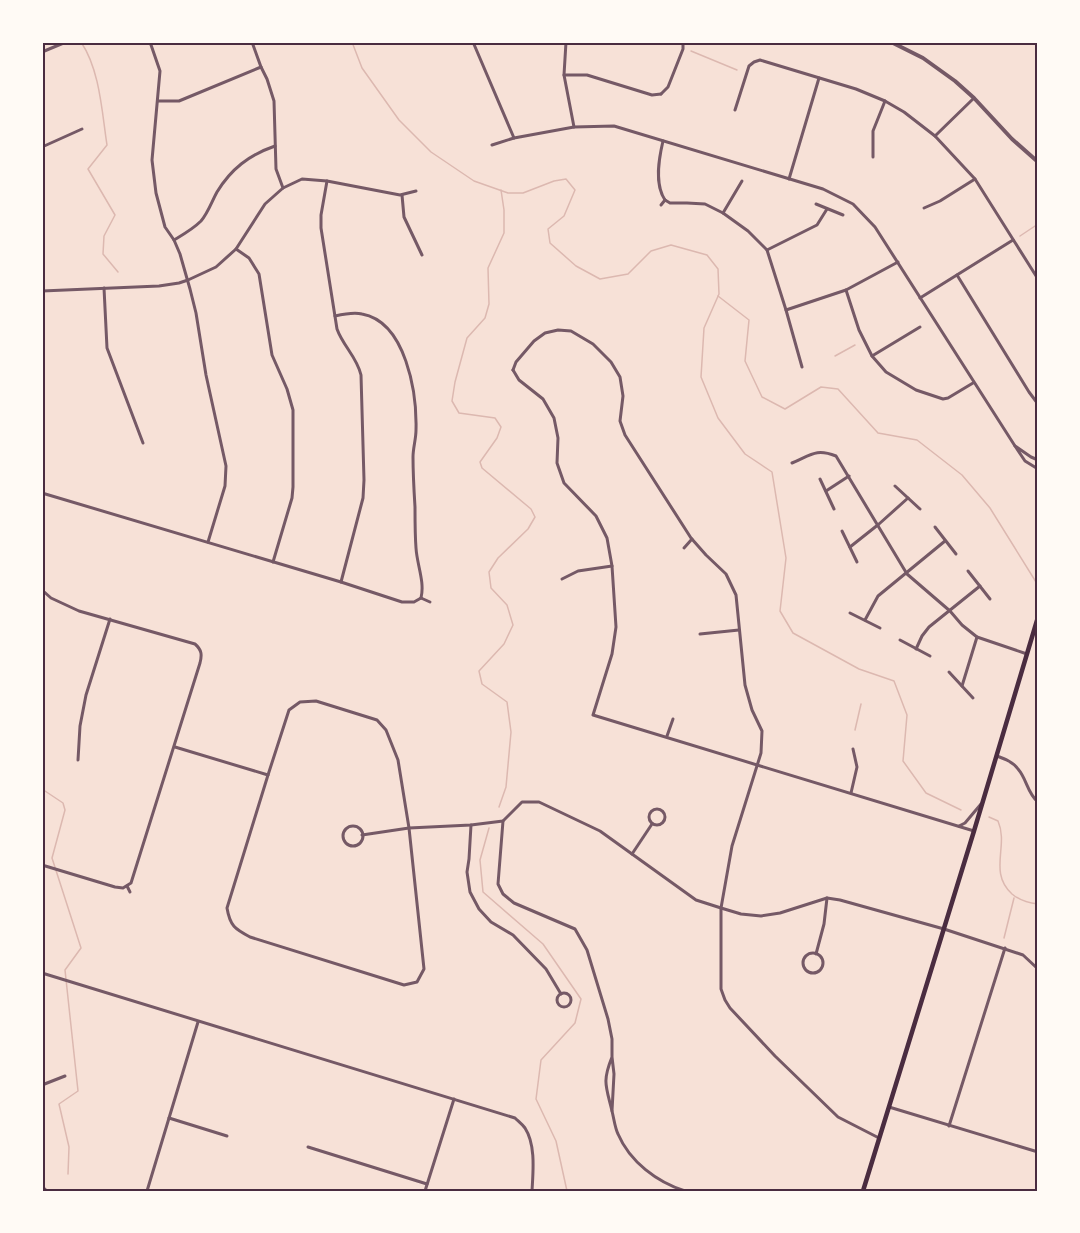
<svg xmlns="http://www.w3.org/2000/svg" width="1080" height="1233" font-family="Commissioner,sans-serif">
  <rect width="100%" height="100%" fill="#f7e1d7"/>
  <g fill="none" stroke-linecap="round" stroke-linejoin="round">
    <g stroke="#dcb8b0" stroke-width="1.5">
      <path d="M81,42C100,70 102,113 107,145L88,169L115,215L104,236L103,254L118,272"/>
      <polyline points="352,42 362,68 399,120 431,152 474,181 508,193 523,193 554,181 566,179 575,190 564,216 548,229 550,243 576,266 600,279 628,274 651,251 671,245 707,255 718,269 719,294 704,328 701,377 718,418 745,454 772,472 786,558 780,611 793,633 859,669 894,681 907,715 903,761 926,793 961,810"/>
      <polyline points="691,51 737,70"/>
      <polyline points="1020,236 1038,224"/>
      <polyline points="718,296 749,320 745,361 762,397 785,409 821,387 838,389 878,433 917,440 962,475 990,508 1036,582"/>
      <polyline points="835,356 855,345"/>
      <polyline points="855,730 861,704"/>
      <polyline points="42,789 63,803 65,810 52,858 81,948 65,970 78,1091 59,1104 69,1147 68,1174"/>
      <polyline points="499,807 506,787 511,732 507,702 482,684 479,671 504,644 513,625 507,605 491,588 489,572 498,558 528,529 535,517 531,509 482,468 480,462 497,438 501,427 495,418 459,413 452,401 455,382 467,338 485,318 489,304 488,268 504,233 504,210 501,190"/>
      <path d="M989,817L998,821C1009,846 988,872 1012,894C1019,900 1029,903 1038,904"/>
      <polyline points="489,828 480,860 483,892 543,944 581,999 575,1023 541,1060 536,1099 556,1141 567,1191"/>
      <polyline points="1004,938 1014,898"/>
    </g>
    <g stroke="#755966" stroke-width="3">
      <polyline points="150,42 160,71 152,160 156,193 165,227 174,240 180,254 190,289 196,313 206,375 226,466 225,486 208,542"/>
      <polyline points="252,42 261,67 267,79 274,101 276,169 283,188"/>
      <polyline points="473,42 514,138"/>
      <polyline points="566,42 564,75 574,127"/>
      <polyline points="42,52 66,42"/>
      <polyline points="564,75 587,75 652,95 661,94"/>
      <polyline points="661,94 668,87 683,49 683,42"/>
      <polyline points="158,101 179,101 261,67"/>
      <polyline points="735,110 749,66 754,62 760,60 856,89 885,101 904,112 935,136 975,179 1038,279"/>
      <polyline points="935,136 974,98"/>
      <path d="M663,141C659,158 654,184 665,200"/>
      <polyline points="492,145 514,138 574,127 614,126 823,189 853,204 875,227 1015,446"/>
      <polyline points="42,147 82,129"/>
      <polyline points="873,157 873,131 885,101"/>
      <polyline points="789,179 819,78"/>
      <path d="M327,181L321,215V228L337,329C343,346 357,357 361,375L364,480L363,498L341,582"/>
      <polyline points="402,195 404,217 422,255"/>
      <polyline points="665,200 670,203 687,203 705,204 723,213 748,231 767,250 786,310 802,367"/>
      <polyline points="816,204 843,215"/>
      <polyline points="661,205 665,200"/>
      <polyline points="924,208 940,201 975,179"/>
      <polyline points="723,213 742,181"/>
      <path d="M174,240C184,234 193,229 201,221C208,213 212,201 217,192C231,169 249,155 275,146"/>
      <polyline points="236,249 249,258 259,274 272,355 287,389 293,410 293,487 292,498 273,562"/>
      <polyline points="767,250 817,225 827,209"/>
      <polyline points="957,275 1029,392 1038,404"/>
      <polyline points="104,288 107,348 143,443"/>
      <polyline points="846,290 859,330 872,356 886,372 916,390 943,399 948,398 973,383"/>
      <polyline points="42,291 159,286 179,283 188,280 216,267 236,249 265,204 283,188 302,179 327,181 400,195 416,191"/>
      <polyline points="920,298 1013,240"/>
      <polyline points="786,310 846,290 898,262"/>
      <path d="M335,316C344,314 353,312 362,314C406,322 417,393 416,430C416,439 413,448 413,457C413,474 414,491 415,507C415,521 415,535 416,548C417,565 425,582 421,598"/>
      <polyline points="872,356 920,327"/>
      <polyline points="513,370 516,362 534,341 545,333 558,330 571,331 593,344 611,362 620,377 623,396 620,421 625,435 691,538 706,555 726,574 736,595 745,685 752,710 762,731 761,753 732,846 721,908 721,989 725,1000 730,1008 775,1056 838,1117 879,1138"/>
      <polyline points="513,370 519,380 543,399 554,418 558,438 557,463 564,483 596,516 607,538 612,566 616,627 612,654 593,715 974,831"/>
      <polyline points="1038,460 1031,457 1015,446 1025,461 1038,469"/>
      <path d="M792,463C811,455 816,448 836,456L907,574L950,611L962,625L977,637L1027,654"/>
      <polyline points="820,479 834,509"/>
      <polyline points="895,486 920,509"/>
      <polyline points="826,491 849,476"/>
      <polyline points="42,493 341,582 402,602 414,602 421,598"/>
      <polyline points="935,527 956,554"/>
      <polyline points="842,531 857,562"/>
      <polyline points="850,547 879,524 908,498"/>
      <polyline points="684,548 692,539"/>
      <polyline points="968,571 990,599"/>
      <polyline points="562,579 578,571 612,566"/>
      <path d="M42,590L51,598L79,611L195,644C202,650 202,655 200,663L131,883L123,888L115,887L42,865"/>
      <polyline points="421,598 430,602"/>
      <polyline points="850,613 880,628"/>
      <polyline points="865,620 878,596 945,541"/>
      <polyline points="700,634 739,630"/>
      <polyline points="900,640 930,656"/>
      <polyline points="916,649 922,636 929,627 980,586"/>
      <polyline points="949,672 973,698"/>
      <polyline points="962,686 977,637"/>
      <path d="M316,701L377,720L386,730L398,760L409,828L424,969L417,982L404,985L250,937C235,929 230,926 227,908L268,775L289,710L300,702Z"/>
      <polyline points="667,736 673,719"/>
      <polyline points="175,747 268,775"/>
      <path d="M997,756C1005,759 1013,762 1018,769C1027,779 1027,793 1038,802"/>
      <polyline points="78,760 80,726 86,695 110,619"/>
      <polyline points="851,793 857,767 853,749"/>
      <circle cx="657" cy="817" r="8"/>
      <path d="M503,821L498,884L503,894L514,903L575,929L587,950L608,1019L612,1039V1057L614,1074L612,1111C606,1086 602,1082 612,1057"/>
      <polyline points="471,825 469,859 467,872 470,892 479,909 491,922 513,935 546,969 561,994"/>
      <polyline points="959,826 965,823 981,804"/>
      <circle cx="353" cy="836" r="10"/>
      <polyline points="362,835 409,828 471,825 503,821 522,802 539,802 600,831 696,900 721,908 741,914 761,916 780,913 827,898 840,900 944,929 1023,955 1038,969"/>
      <polyline points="632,854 652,824"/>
      <polyline points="127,886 130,892"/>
      <circle cx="813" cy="963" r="10"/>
      <polyline points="816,954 824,924 827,898"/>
      <path d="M42,973L515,1118C518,1121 522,1124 525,1128C536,1145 533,1172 532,1191"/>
      <circle cx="564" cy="1000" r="7"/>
      <polyline points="42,1085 65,1076"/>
      <polyline points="889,1107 1038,1152"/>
      <path d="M612,1111C614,1119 615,1128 618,1134C630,1162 657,1182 685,1191"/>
      <polyline points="169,1118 227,1136"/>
      <polyline points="949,1126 1005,948"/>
      <polyline points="308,1147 427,1184"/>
      <polyline points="42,1189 45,1189"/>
      <polyline points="147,1191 198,1022"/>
      <polyline points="425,1191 454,1099"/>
    </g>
    <polyline stroke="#755966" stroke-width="4" points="891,42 923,58 955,81 974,98 1012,139 1038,162"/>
    <polyline stroke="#4a2c40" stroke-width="4.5" points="863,1191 974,831 1038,617"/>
  </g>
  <rect width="1080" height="1233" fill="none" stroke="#fffaf5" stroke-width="87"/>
  <rect x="44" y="44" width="992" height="1146" fill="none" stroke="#4a2c40" stroke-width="2"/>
</svg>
